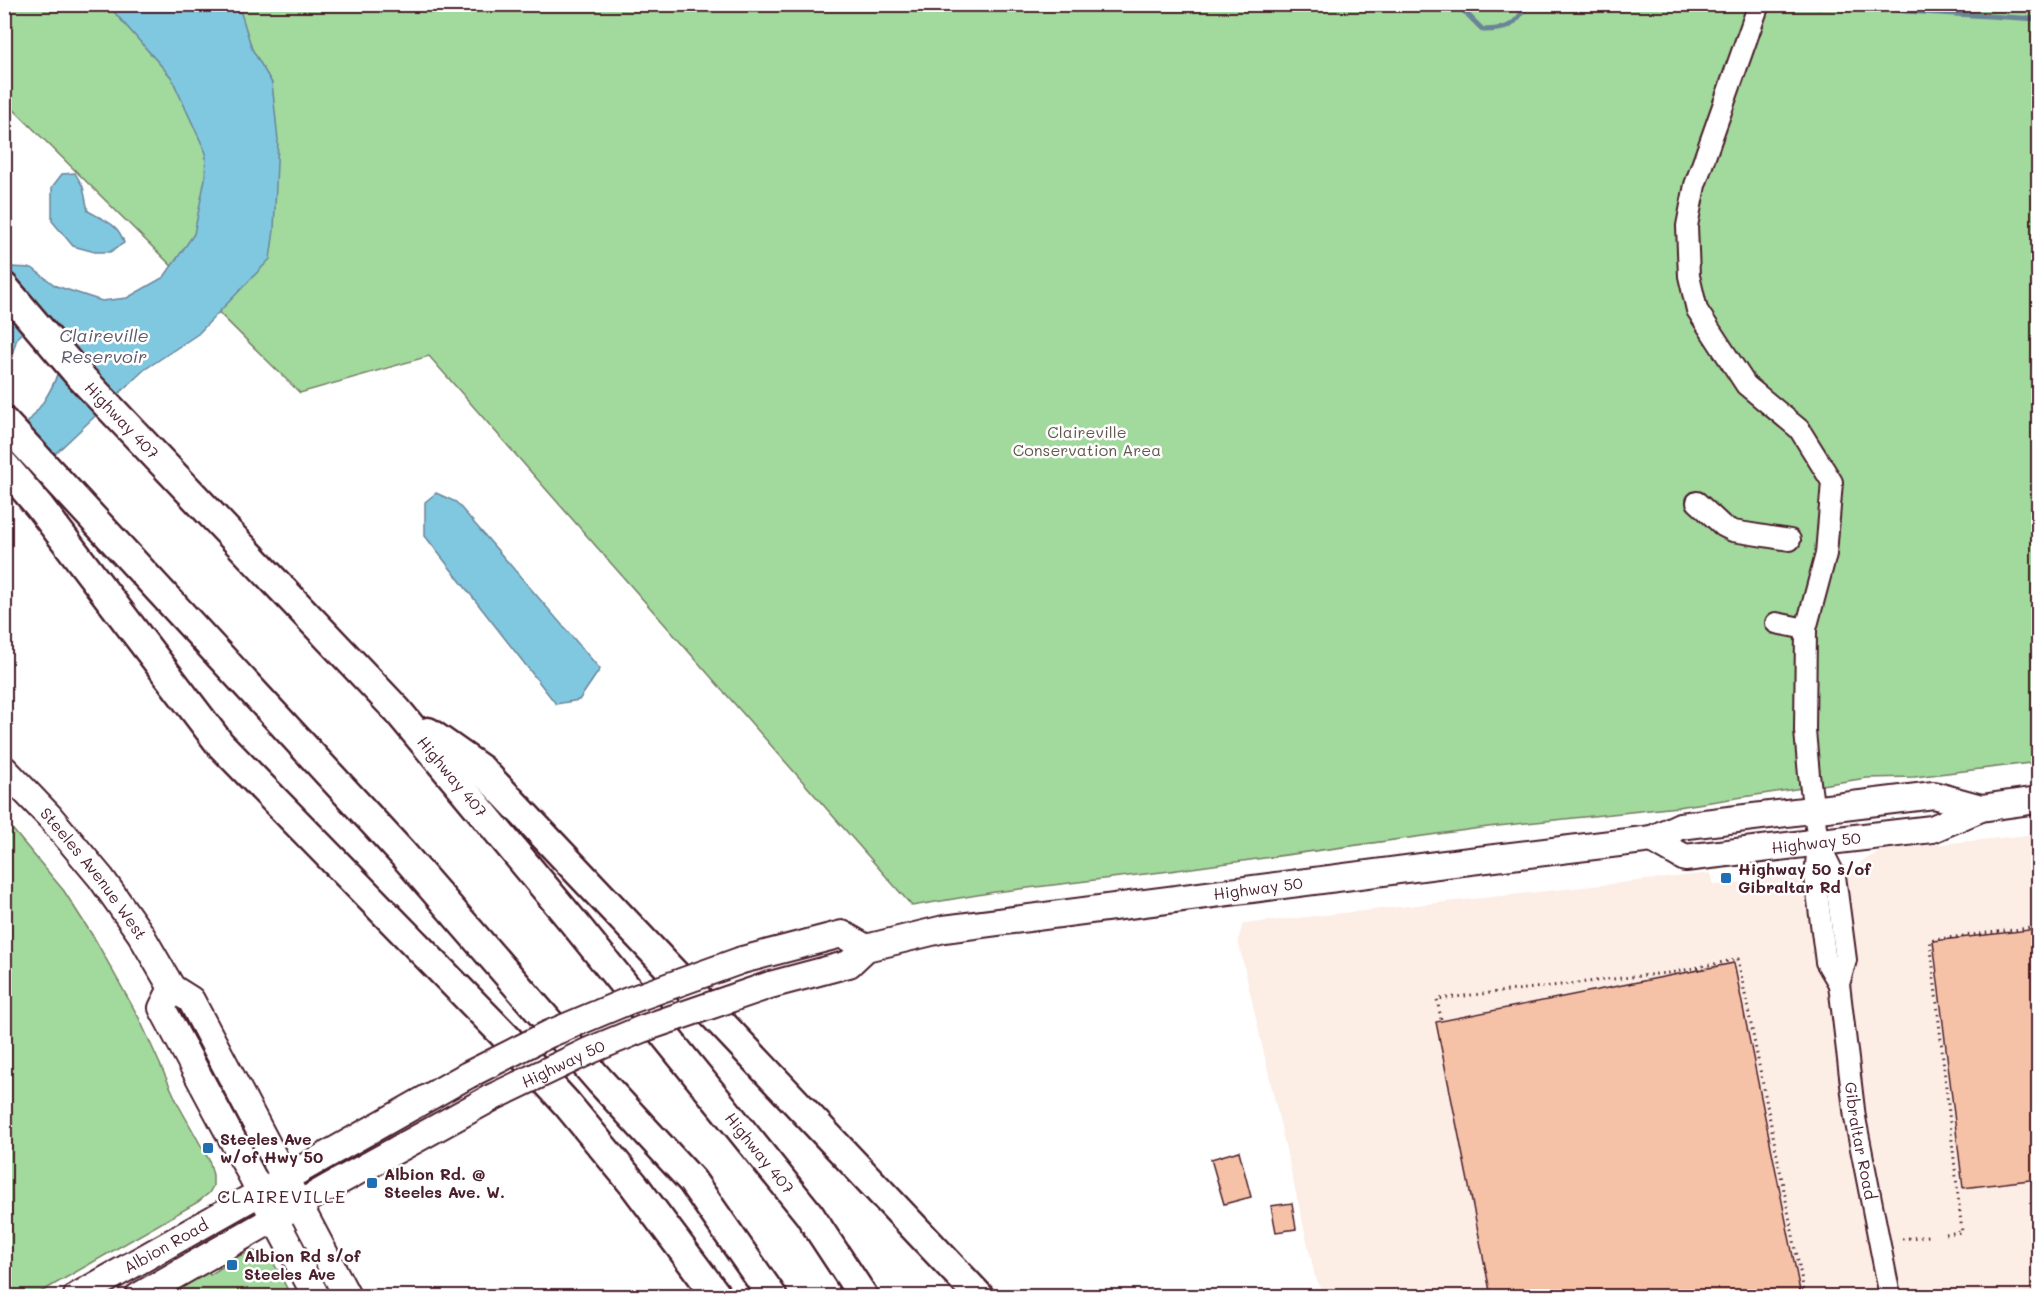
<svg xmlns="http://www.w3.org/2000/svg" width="2043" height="1301" font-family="Mali,sans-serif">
  <rect width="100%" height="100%" fill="#fff"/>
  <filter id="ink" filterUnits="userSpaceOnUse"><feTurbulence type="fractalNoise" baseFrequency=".0167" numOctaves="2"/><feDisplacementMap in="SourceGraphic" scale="12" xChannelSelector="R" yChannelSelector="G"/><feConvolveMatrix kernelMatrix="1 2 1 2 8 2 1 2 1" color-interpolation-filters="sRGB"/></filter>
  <g filter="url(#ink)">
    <polygon fill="#fcede5" points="2038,834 2038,1296 1325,1296 1315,1276 1238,940 1243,924 1711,873 1714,885 1756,881 1778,876 1789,880 1856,870 1862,861 1883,850"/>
    <g fill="#a2d99d" stroke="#767c64" stroke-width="1.5">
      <polygon points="4,5 2038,5 2038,762 1914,777 1867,778 1678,807 1488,827 1170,871 995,892 912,906 429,356 300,393 5,101"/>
      <polygon points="4,819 64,891 96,941 139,1018 179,1106 209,1160 213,1175 213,1186 209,1193 198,1202 34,1296 5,1296"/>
      <polygon points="252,1251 266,1253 270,1256 291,1296 161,1296 207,1270 210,1275 239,1256"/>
    </g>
    <g fill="#80c8e0" stroke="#6a8498" stroke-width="1.5">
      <path d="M108,5H223L241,13L252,49L272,83L278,140L274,230L270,259L198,334L144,370L5,501V443C23,434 65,380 58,358C54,344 42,330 35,317L17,338L5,378V270L9,267L32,268L56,286L102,301L127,298L164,277L194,234L205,179L206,153L171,77Z"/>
      <path d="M75,173L83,187L88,211C104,220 119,224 124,243L110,252H95L73,246L52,221V187L62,174Z"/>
      <polygon points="436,493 456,502 600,669 579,700 556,704 425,536 425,502"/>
    </g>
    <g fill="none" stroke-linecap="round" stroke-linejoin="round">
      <g stroke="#6a8498" stroke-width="5">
        <path d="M1366,4C1381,10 1399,9 1414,4"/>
        <path d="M1452,4L1466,13L1483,30C1509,30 1514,26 1528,4"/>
        <polyline points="1815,4 1818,7 1832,4"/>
        <polyline points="1871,4 1905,11 2038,19"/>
      </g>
    </g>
    <g fill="#f5c2a7" stroke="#4a1f2b" stroke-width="1.5">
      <polygon points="2038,929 2038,1179 1963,1188 1933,941"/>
      <polygon points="1734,963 1801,1296 1491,1296 1436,1022"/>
      <polygon points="1239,1151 1251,1197 1224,1204 1211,1159"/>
      <polygon points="1292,1203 1296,1229 1276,1232 1271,1206"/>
    </g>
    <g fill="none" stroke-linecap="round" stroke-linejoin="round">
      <g stroke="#4a1f2b" stroke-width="24">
        <g id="minor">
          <polyline points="1759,4 1695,185 1687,226 1689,276 1697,310 1746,385 1799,429 1832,482 1826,554 1806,629 1805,731 1809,775 1818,842 1815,877 1826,962 1839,984"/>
          <polyline points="1697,502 1723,526 1733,531 1790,540"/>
          <polyline points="1776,623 1806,629"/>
          <path id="s1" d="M1818,842L1835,876L1846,960L1839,984L1855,1118L1890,1296"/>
        </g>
      </g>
      <g stroke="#4a1f2b" stroke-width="30">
        <g id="major">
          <path id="s2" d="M4,769L50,817L101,878L140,933L172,988L191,1000L347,1296"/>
          <path id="s3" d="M1652,839L1685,858L1932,829L1981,808L2038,800"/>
          <polyline points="742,960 842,934 866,948"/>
          <path id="s4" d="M770,985L849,964L866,948L944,929L1437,865L1652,839L1680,826L1934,795L1981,808"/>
          <polyline points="172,988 162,1008 316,1296"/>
          <path id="s5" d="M77,1296L468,1075"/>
          <polyline points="139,1296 329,1187 491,1098"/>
        </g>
      </g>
      <g stroke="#4a1f2b" stroke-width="33">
        <g id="highway">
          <path id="s6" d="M4,287L78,374L397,710L575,924L809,1214L863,1296"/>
          <polyline points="4,422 402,853 600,1081 692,1181 772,1296"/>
          <polyline points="4,465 39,506 220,744 504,1035 567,1104 634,1185 717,1296"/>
          <polyline points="428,732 482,770 979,1296"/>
        </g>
      </g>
      <g stroke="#4a1f2b" stroke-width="3" stroke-dasharray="1.5 4.5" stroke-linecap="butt">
        <polyline points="1441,1019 1437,999 1675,972 1738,959 1805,1296"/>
        <polyline points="1946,1234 1962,1232 1930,940 2038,927"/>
        <polyline points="1902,1239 1928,1236"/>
      </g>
      <use href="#minor" stroke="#fff" stroke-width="20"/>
      <use href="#major" stroke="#fff" stroke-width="26"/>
      <use href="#highway" stroke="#fff" stroke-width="28"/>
      <g stroke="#4a1f2b" stroke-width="30" stroke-linecap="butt">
        <g id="major-bridge">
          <polyline points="468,1075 549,1034 628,1001 742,960"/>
          <path id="s7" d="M491,1098L591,1050L642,1029L770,985"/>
        </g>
      </g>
      <use href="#major-bridge" stroke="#fff" stroke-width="26"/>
    </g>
  </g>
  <g fill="#1f6fb2" stroke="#fff" stroke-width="2">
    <rect x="1720" y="872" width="12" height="12" rx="3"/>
    <rect x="202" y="1142" width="12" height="12" rx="3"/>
    <rect x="366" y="1177" width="12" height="12" rx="3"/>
    <rect x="226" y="1259" width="12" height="12" rx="3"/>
  </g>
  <g text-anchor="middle" stroke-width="5" stroke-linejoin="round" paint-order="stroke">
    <g font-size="16" fill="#4a1f2b" stroke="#fff">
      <text dy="6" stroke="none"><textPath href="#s6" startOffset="178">Highway 407</textPath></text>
      <text dy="6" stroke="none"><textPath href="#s6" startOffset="664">Highway 407</textPath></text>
      <text dy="6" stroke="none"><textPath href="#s3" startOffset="170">Highway 50</textPath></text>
      <text dy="6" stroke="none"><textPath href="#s2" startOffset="138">Steeles Avenue West</textPath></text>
      <text dy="6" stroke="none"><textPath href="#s4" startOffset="502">Highway 50</textPath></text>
      <text dy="6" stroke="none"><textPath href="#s7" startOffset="80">Highway 50</textPath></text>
      <text dy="6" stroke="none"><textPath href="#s1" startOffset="306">Gibraltar Road</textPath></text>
      <text dy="6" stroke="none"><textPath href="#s6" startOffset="1150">Highway 407</textPath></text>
      <text dy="6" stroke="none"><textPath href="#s5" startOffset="102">Albion Road</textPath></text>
    </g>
    <g font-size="16" fill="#64574d" stroke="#fff">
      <text x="1087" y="438">Claireville<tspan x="1087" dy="18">Conservation Area</tspan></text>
    </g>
    <g font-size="16" font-weight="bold" fill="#4a1f2b" stroke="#fff" text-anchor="start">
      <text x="1738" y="875">Highway 50 s/of<tspan x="1738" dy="18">Gibraltar Rd</tspan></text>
      <text x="220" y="1145">Steeles Ave<tspan x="220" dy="18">w/of Hwy 50</tspan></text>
      <text x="384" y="1180">Albion Rd. @<tspan x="384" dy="18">Steeles Ave. W.</tspan></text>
      <text x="244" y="1262">Albion Rd s/of<tspan x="244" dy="18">Steeles Ave</tspan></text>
    </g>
    <g font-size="18" font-style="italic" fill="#5d5a6a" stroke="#fff">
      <text x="104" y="342">Claireville<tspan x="104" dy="21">Reservoir</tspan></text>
    </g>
    <g font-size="18" letter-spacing="1.5" fill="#4a1f2b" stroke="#fff">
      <text x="282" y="1203">CLAIREVILLE</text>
    </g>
  </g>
  <rect width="2043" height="1301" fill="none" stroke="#fff" stroke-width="24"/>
  <rect x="12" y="12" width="2019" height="1277" fill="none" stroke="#4a1f2b" stroke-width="2" filter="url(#ink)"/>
</svg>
